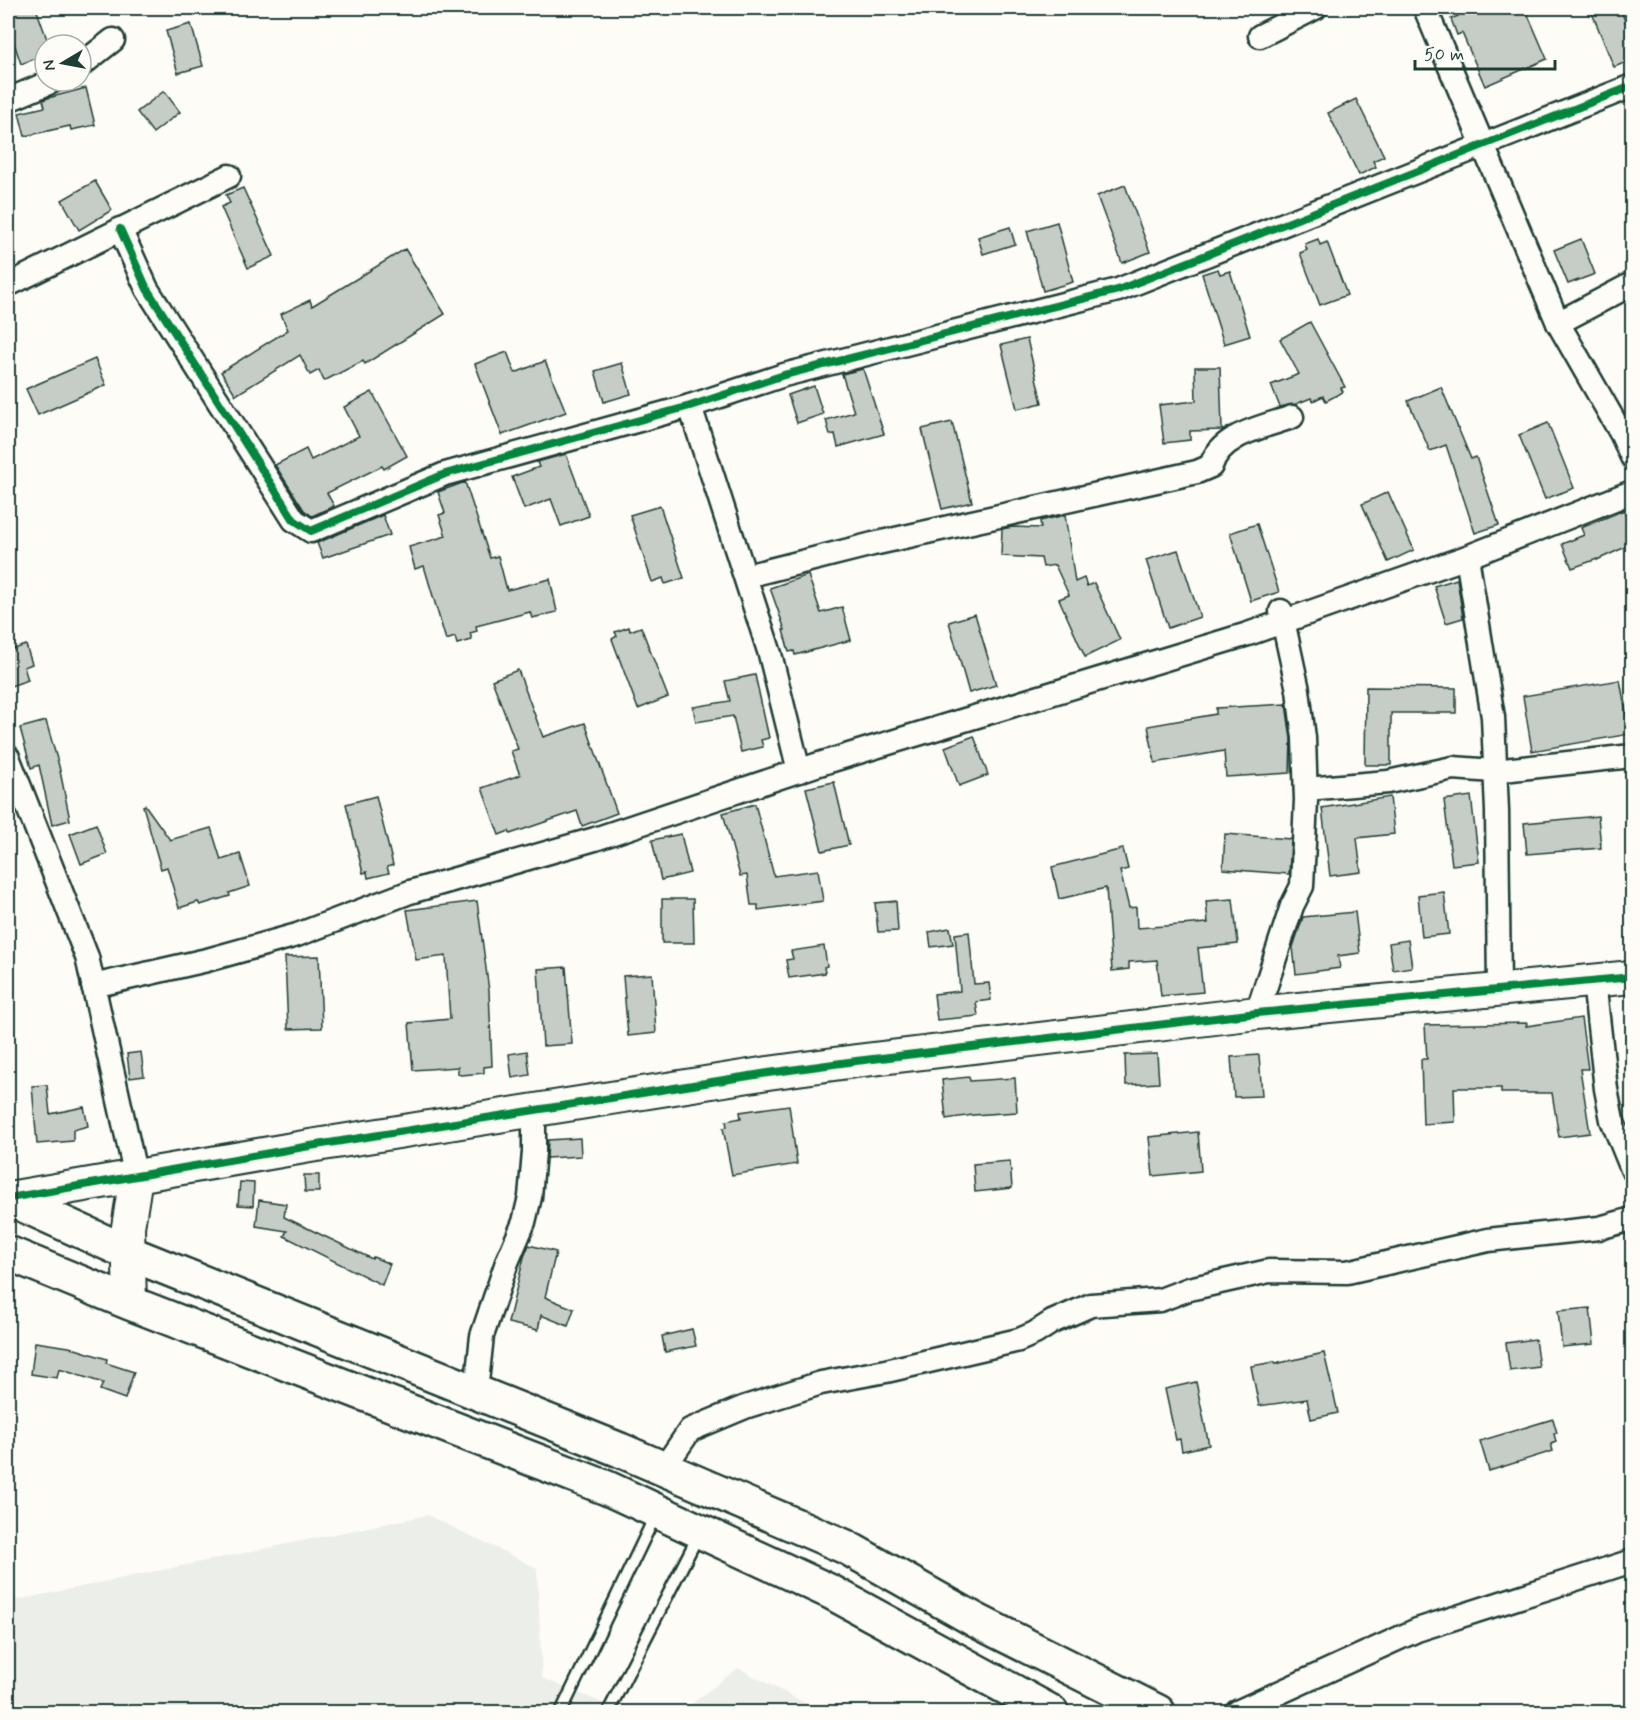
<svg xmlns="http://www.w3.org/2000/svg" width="1640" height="1720" font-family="Mynerve,sans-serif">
  <rect width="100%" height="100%" fill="#fdfcf7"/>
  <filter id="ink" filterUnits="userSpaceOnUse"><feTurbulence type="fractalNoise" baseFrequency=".0167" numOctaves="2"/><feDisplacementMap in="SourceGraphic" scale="12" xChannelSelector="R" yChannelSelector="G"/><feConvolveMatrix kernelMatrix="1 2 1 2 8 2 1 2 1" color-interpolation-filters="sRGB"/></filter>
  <g filter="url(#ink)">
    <g fill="#eceee9">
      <polygon points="427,1515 537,1568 542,1678 625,1712 8,1712 8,1602"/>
      <polygon points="738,1668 822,1712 681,1712"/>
    </g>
    <g fill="#c6cdc7" stroke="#1f3d34" stroke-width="1.5">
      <polygon points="24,8 36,8 49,45 45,45 45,55 21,64 8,25 8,13"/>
      <polygon points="1455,8 1525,8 1547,59 1485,86 1462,33 1457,35 1451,19 1458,16"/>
      <polygon points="1590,8 1620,8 1632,39 1632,60 1614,67"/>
      <polygon points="191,24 203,66 178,73 166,31"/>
      <polygon points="86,88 95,125 71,130 70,126 25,136 19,113 45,107 43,100 48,98"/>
      <polygon points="164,91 180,112 153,133 137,112"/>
      <polygon points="1356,99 1384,156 1373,161 1376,167 1359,175 1328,113"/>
      <polygon points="95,181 112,210 79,230 62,200"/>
      <polygon points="1125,185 1150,252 1122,263 1097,196"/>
      <polygon points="243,188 274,256 248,268 221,207 230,203 226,195"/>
      <polygon points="1057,222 1073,282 1043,291 1027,231"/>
      <polygon points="1010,227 1015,244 983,254 978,237"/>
      <polygon points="1318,239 1320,245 1327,242 1347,295 1320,305 1300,253 1307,250 1305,244"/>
      <polygon points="1581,239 1595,274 1568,284 1554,250"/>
      <polygon points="405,249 445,314 365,364 363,361 324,381 319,370 310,375 300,355 236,395 221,372 288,330 281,314 310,300 312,306"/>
      <polygon points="1218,269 1220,274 1230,271 1250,336 1224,344 1202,274"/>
      <polygon points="1310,322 1345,387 1341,388 1343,392 1326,401 1323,396 1313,401 1311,398 1296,404 1280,407 1271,385 1299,374 1280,339"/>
      <polygon points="1027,339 1042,403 1017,409 1001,345"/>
      <polygon points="507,352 515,373 545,361 566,412 502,435 475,364"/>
      <polygon points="95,359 106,385 38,415 26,389"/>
      <polygon points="622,363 631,394 604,402 595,371"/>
      <polygon points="1195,367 1220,367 1222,430 1190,431 1190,440 1164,443 1159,405 1196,401"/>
      <polygon points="863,369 884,434 838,447 835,434 830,435 826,420 854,412 842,374"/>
      <polygon points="814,386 823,414 797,423 788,395"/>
      <polygon points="1441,387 1471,459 1476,457 1499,525 1475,533 1446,445 1430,451 1408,401"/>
      <polygon points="372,392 407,456 384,469 382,466 327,493 334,506 312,516 304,510 275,465 306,449 311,460 359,436 344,407"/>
      <polygon points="952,422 972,502 942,509 922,429"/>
      <polygon points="1548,423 1574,488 1545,499 1519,435"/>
      <polygon points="566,454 589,516 561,526 551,499 524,509 512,477 539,467 537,462"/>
      <polygon points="465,482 490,558 498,556 507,590 550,579 557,612 532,618 530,612 476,626 477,631 470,633 472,640 457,644 455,637 446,640 424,566 415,569 409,547 446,536 439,515 445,513 438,492"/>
      <polygon points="1388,492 1414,550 1388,562 1362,504"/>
      <polygon points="660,506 684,578 665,584 663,578 652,582 630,515"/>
      <polygon points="1624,510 1632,544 1597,560 1597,559 1572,568 1562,544 1584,535 1581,528"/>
      <polygon points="383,515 390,535 323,558 317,543"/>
      <polygon points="1065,515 1075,582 1084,578 1087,586 1094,583 1120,640 1085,657 1059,599 1069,595 1055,565 1043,567 1041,558 1001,556 1002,529 1013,527 1041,528 1040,521"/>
      <polygon points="1257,524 1279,592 1251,601 1230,533"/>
      <polygon points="1178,550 1200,617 1168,628 1146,560"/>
      <polygon points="808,575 821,613 842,607 851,640 795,655 794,651 789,652 783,630 785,630 770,588"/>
      <polygon points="1457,579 1463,618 1446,623 1434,586"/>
      <polygon points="975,614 996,685 969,693 949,622"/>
      <polygon points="629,627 630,631 641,627 668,697 638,709 612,639 617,636 615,632"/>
      <polygon points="26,645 32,664 24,667 28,680 8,687 8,651"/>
      <polygon points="518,670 543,737 585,723 617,813 582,826 577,811 510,834 509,831 499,835 482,788 520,775 511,751 518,749 492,680"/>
      <polygon points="755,675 769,738 761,740 763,747 741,752 733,716 696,722 693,707 730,701 725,681"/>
      <polygon points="1620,680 1630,734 1532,751 1523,696"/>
      <polygon points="1366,687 1456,688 1456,713 1391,713 1391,765 1365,765"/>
      <polygon points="1286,704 1291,739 1290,773 1226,777 1224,751 1155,763 1148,726 1216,714 1216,708"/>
      <polygon points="46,721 59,766 70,820 52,825 39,765 31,768 20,728"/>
      <polygon points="974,736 988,775 959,786 945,747"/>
      <polygon points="834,782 849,845 822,851 806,788"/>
      <polygon points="376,796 393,865 387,867 389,873 368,878 367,872 363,873 346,804"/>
      <polygon points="1471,796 1479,862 1452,865 1444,800"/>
      <polygon points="1390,797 1394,834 1357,838 1361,872 1330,876 1322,808"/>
      <polygon points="755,804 774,876 818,870 823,901 758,910 758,905 751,905 747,875 740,876 723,813"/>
      <polygon points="145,805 170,840 211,828 221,860 240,854 250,886 229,893 230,896 200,905 198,902 179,908 167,867 161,869 143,806"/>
      <polygon points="1598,816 1601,848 1527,854 1524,823"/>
      <polygon points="96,824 107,854 81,864 70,834"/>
      <polygon points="681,834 690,873 661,880 652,840"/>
      <polygon points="1225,834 1291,839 1289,874 1223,869"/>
      <polygon points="1123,849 1128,869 1120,871 1129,908 1136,907 1137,928 1208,923 1206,901 1233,899 1238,944 1198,948 1203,992 1161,996 1157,960 1129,962 1129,969 1112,971 1106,888 1059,899 1052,867"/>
      <polygon points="1444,892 1449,934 1422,937 1418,895"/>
      <polygon points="662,899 693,899 694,943 662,943"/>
      <polygon points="477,901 489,991 492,1066 484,1067 484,1073 461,1075 458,1074 458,1067 413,1070 409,1023 450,1019 446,956 416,960 407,910"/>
      <polygon points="896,901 898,931 878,932 875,903"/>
      <polygon points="1355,912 1360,953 1338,956 1340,968 1296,974 1293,947 1303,917"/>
      <polygon points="950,928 953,944 931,947 929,932"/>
      <polygon points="969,932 974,984 989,983 991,1000 976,1002 978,1016 937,1020 934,994 960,991 955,934"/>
      <polygon points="1408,940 1412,967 1393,970 1389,943"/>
      <polygon points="824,946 827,966 824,967 825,973 789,978 786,960 793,959 791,951"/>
      <polygon points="319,956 322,1028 288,1029 285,957"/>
      <polygon points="566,967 572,1044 543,1046 538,969"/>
      <polygon points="652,974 656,1033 628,1036 623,976"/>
      <polygon points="1581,1018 1588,1069 1580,1069 1590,1133 1559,1137 1552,1093 1501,1093 1501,1088 1454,1088 1455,1122 1423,1124 1421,1059 1427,1059 1425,1025 1527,1023 1526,1026"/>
      <polygon points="527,1051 530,1075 512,1078 509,1054"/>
      <polygon points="141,1052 144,1076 130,1078 127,1054"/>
      <polygon points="1157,1054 1159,1083 1126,1085 1125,1055"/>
      <polygon points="1259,1055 1262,1096 1234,1097 1231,1057"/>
      <polygon points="969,1077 970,1081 1015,1078 1017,1112 973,1115 946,1119 942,1080"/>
      <polygon points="47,1085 50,1114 84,1107 88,1126 73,1130 73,1141 37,1144 32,1086"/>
      <polygon points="789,1105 797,1164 732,1175 723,1128 727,1127 726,1121 741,1118 740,1112"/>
      <polygon points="1198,1132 1201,1171 1153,1176 1149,1137"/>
      <polygon points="580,1138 581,1156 547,1158 548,1140"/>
      <polygon points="1010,1161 1012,1188 975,1192 973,1164"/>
      <polygon points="304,1175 319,1175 319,1192 305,1192"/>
      <polygon points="240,1182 254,1183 253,1206 238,1205"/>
      <polygon points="259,1200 286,1204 284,1217 372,1259 373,1257 390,1264 382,1285 284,1236 287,1231 256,1226"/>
      <polygon points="529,1245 556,1252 545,1297 574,1309 568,1326 541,1315 538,1330 508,1323 524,1257"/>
      <polygon points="1590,1308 1594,1344 1562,1347 1558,1311"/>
      <polygon points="692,1329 696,1346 665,1352 662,1336"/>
      <polygon points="1535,1339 1539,1367 1510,1371 1506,1343"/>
      <polygon points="35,1342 69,1347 107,1359 106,1363 134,1372 125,1399 100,1390 103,1383 59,1369 57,1378 31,1374"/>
      <polygon points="1324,1353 1338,1413 1311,1419 1307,1399 1259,1406 1251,1366 1275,1362 1275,1364"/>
      <polygon points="1196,1382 1209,1445 1182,1451 1180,1439 1176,1440 1165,1389"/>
      <polygon points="1553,1419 1557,1433 1554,1434 1556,1442 1551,1444 1553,1451 1489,1471 1480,1441"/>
    </g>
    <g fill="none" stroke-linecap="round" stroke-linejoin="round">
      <g stroke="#1f3d34" stroke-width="15">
        <g id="lane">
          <polyline points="561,1712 656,1514"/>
          <polyline points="608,1712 699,1534"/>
        </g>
      </g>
      <g stroke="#1f3d34" stroke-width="27">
        <g id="street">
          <polyline points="1425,8 1558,323 1621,433 1632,457"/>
          <polyline points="1260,36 1315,8"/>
          <polyline points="81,65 113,40"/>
          <polyline points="8,100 53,81"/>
          <polyline points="120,229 147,289 294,520 311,531 445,474 690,406 784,375 1118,290 1632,86"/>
          <polyline points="8,285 229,176"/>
          <polyline points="1558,323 1632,284"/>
          <polyline points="690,406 770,654 799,771"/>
          <polyline points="1467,557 1493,717 1497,811 1499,989"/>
          <path d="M746,576L873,544L1197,472L1211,466C1220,434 1264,427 1292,417"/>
          <polyline points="8,757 87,957 136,1177"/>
          <polyline points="1306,789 1388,782 1453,768 1494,771 1632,756"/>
          <polyline points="1594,981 1606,1089 1612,1120 1632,1169"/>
          <polyline points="93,986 207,960 297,935 410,892 595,839 816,765 1248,634 1467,557 1632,492"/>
          <polyline points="1257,1013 1292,906 1302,886 1306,800 1304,738 1298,690 1281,611"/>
          <polyline points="476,1391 482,1336 507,1262 524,1222 530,1197 534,1152 534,1110"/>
          <polyline points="664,1468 690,1430 745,1407 821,1383 886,1371 1019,1340 1035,1333 1052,1322 1091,1305 1160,1300 1189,1289 1269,1271 1347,1272 1488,1240 1599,1228 1632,1219"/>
          <polyline points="1237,1712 1417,1630 1632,1561"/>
        </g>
      </g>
      <g stroke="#1f3d34" stroke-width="36">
        <g id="secondary">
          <polyline points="9,1198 310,1146 768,1073 856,1061 1257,1013 1632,977"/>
          <polyline points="130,1303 128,1227 136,1177"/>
        </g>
      </g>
      <g stroke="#1f3d34" stroke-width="38">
        <g id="highway">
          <polyline points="8,1198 129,1253 620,1450 846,1547 977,1621 1158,1712"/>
          <polyline points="8,1253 130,1303 607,1488 831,1592 1051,1712"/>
        </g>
      </g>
      <use href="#lane" stroke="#fdfcf7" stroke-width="10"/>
      <use href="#street" stroke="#fdfcf7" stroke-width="22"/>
      <use href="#secondary" stroke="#fdfcf7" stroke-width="32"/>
      <use href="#highway" stroke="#fdfcf7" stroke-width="33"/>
      <g stroke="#fdfcf7" stroke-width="11">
        <g id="cycleway">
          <polyline points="120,229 147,289 294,520 311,531 445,474 690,406 784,375 1118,290 1632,86"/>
          <polyline points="9,1198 310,1146 768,1073 856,1061 1257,1013 1632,977"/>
        </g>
      </g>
      <use href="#cycleway" stroke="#00873e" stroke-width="8"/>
    </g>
  </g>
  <rect width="1640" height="1720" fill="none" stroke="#fdfcf7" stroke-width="30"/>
  <rect x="15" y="15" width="1610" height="1690" fill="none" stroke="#1f3d34" stroke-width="2" filter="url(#ink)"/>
  <g transform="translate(63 63) rotate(260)"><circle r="28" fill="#fdfcf7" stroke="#a4b0a9" stroke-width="1.5"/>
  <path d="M0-4.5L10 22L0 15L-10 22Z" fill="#1f3d34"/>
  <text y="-9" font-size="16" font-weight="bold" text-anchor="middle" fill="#1f3d34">N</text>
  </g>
  <path d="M1415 60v9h140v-9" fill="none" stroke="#1f3d34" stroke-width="3"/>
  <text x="1424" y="60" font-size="18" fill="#1f3d34" stroke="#fdfcf7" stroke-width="4.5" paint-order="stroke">50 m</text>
</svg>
